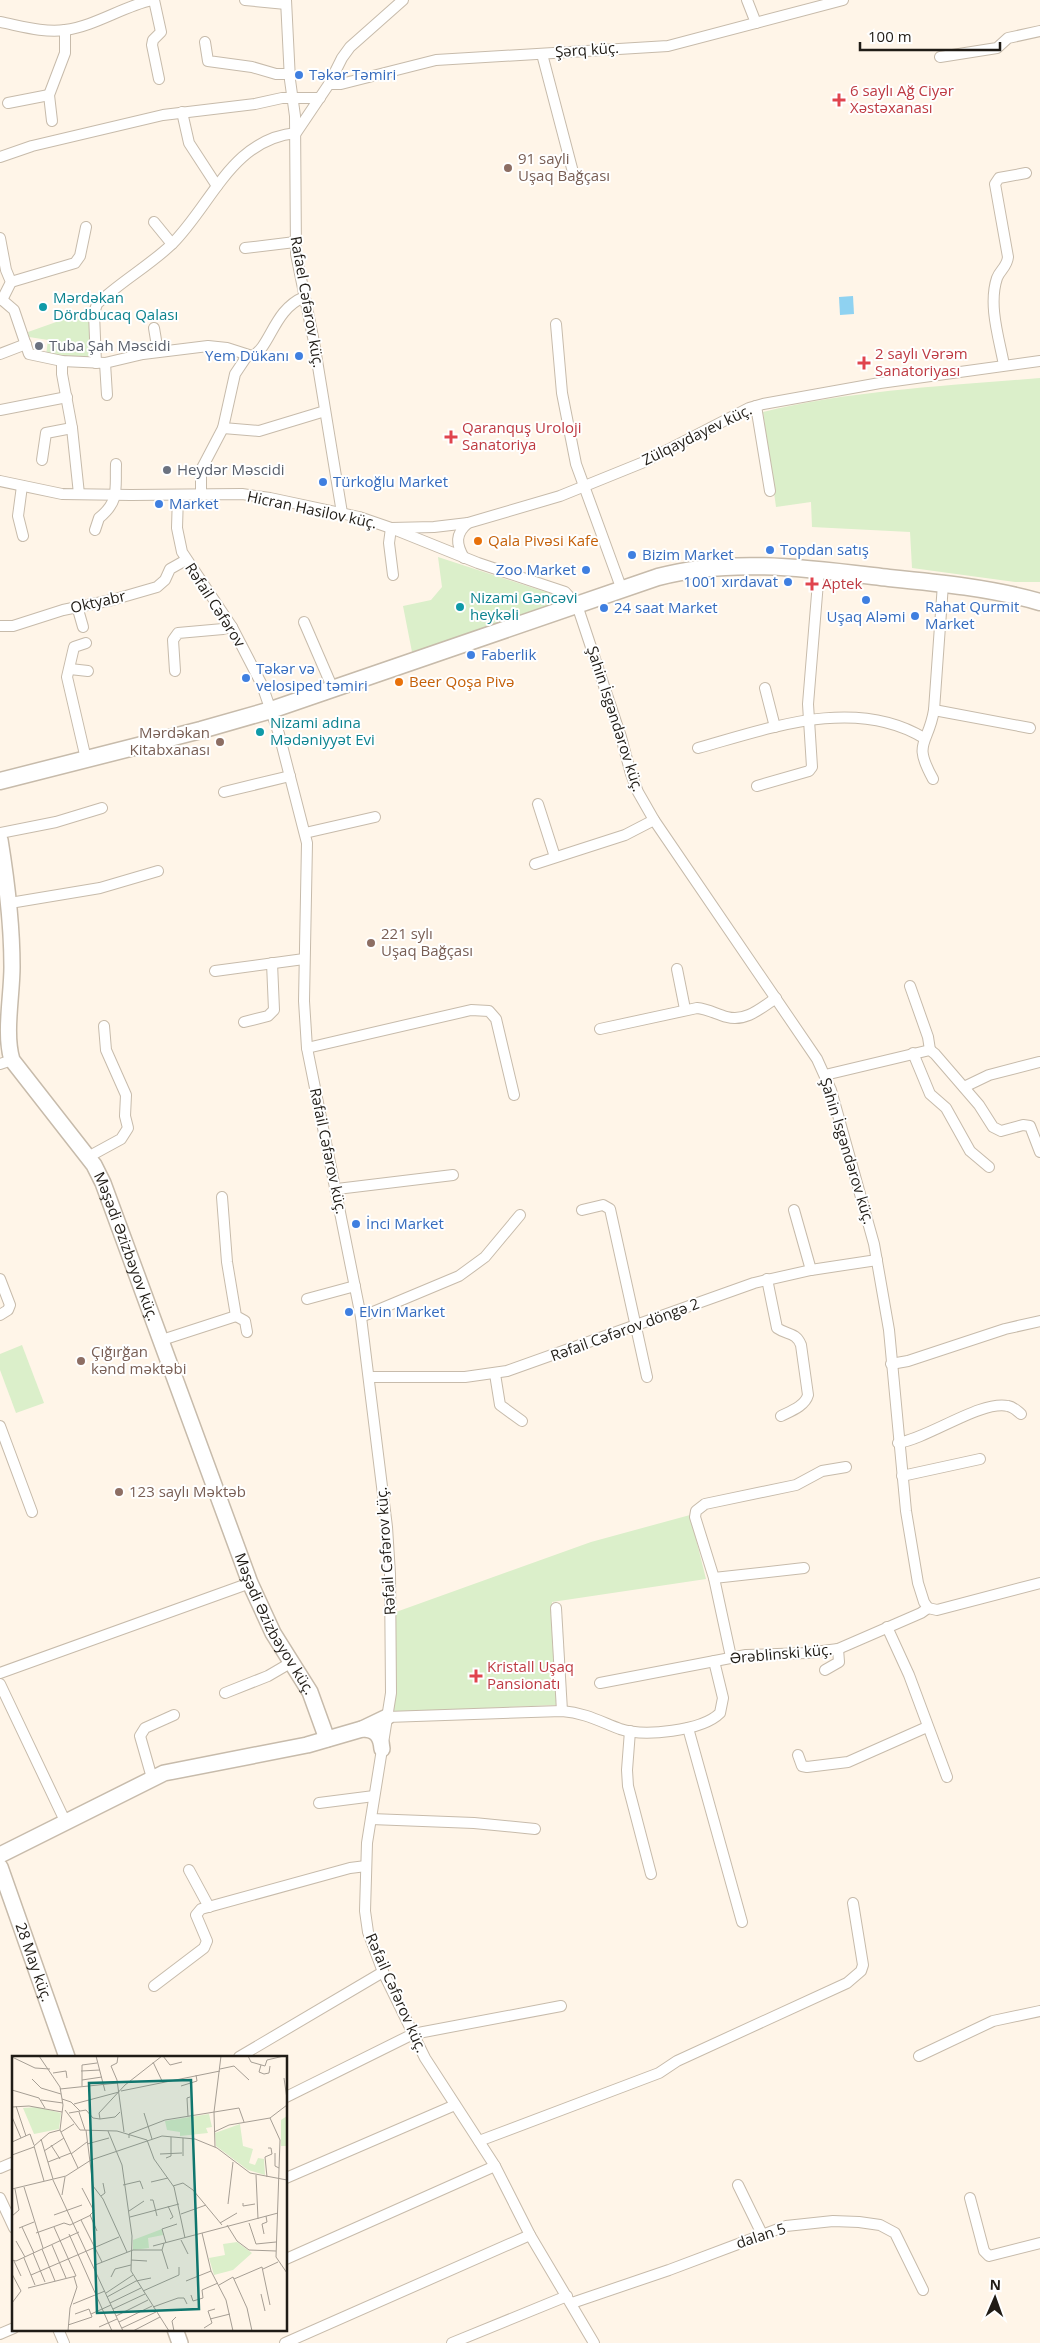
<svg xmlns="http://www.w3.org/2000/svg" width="1040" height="2343" font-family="'Open Sans',sans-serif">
  <rect width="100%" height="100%" fill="#fff5e8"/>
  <g fill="#dbefca">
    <polygon points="87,309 91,315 92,358 46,355 48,340 29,337 28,332 59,321 61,316"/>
    <path d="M1040,378V582H1015L912,568L910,532L812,527L811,502L776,507L763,412C854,390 947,386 1040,378Z"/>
    <polygon points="438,557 555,595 555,607 412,652 403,606 431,600 442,587"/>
    <polygon points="22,1345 44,1403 16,1413 0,1370 0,1354"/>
    <polygon points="690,1515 706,1579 552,1602 557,1705 394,1712 396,1612 591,1542"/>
  </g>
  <polygon fill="#8fd2f1" points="853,296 854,314 840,315 839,297"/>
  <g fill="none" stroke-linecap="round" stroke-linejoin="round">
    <g stroke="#c7bbab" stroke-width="12">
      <g id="street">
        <polyline points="154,0 161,32 153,40 152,45 159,79"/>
        <polyline points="245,0 286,4"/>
        <polyline points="286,0 290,80 295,116 296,254 314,342 342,513"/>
        <polyline points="747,0 756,23"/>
        <path d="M0,22C21,26 44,33 65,30C95,26 122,7 152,0"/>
        <polyline points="205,42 208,61 252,67 276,74 290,74"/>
        <polyline points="542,54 574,176"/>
        <polyline points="940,57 997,48 1008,38 1040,31"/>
        <polyline points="329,84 341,84 436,60 668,46 843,0"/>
        <polyline points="8,103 49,95"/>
        <polyline points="182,112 189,143 217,186"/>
        <polyline points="52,121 49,95 65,53 65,30"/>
        <polyline points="0,157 32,146 163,115 255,104 282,98 320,98"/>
        <polyline points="154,222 172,244"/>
        <polyline points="0,238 6,270 11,282 2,300"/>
        <polyline points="245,248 295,242"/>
        <polyline points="11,282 75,263 80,256 86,227"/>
        <path d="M0,298L14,310L29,354L62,361L105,363L143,354L208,346L227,348L252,356C271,347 273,310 304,297"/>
        <polyline points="556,324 562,393 576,464 622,590"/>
        <polyline points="154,328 158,352"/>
        <polyline points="0,354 26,344"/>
        <polyline points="62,361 62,374 72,428 79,494"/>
        <path d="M96,363L94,313L97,304C120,282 149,266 172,244C212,204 232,139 296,133L329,84L342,58L350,47L403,0"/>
        <polyline points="105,363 107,395"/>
        <path d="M1004,365C999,338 988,305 997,278C1000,270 1007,267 1008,257L995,184L999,178L1026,173"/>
        <polyline points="756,406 770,491"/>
        <polyline points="0,410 67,397"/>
        <polyline points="223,428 259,431 325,411"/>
        <polyline points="42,460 46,433 72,428"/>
        <polyline points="0,481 62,494 131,495 242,494 270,498 359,517 391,528 478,563 565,592 577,605 621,737 631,774 638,792 654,820 817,1059 831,1090 874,1244 889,1330 906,1511 918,1583 924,1602 928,1608"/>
        <polyline points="22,486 18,516 23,536"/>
        <polyline points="201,494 201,470 223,428 235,374 247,356"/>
        <polyline points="178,495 177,528 182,552 232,627 262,685 279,734 307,843 304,1001 307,1048 361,1317 387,1527 390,1574 391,1693 367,1843 365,1911 368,1932 383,1972 425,2058 495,2166 530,2235 594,2343"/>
        <path d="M95,530L99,518C120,501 115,489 116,464"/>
        <path d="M464,558C456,544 455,534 468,523"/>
        <polyline points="393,575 389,543 391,528 434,527 468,523 560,496 644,462 749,408 763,404 880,383 1040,361"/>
        <polyline points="77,606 83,627"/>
        <polyline points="304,622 333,689"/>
        <polyline points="0,626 13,626 63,610 112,600 157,587 165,580 170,569 186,560"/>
        <polyline points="86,643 74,647 67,677 86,759"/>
        <polyline points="70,669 88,671"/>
        <polyline points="175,671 173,640 178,633 223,629 232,627"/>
        <polyline points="765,688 775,727"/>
        <polyline points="934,710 1030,728"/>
        <path d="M698,748C770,728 855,696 924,738"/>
        <path d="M933,779C912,741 928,746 934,710L943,584"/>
        <polyline points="757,786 809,771 812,767 808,704 819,570"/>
        <polyline points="224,792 290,776"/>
        <polyline points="538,804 555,857"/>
        <polyline points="0,833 56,822 102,808"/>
        <polyline points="305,833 375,817"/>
        <polyline points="535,864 625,835 654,820"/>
        <polyline points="10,903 100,888 158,871"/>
        <polyline points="677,969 685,1009"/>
        <polyline points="215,971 304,959"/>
        <polyline points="910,986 928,1037 930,1050"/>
        <polyline points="244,1022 268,1016 274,1010 272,963"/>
        <path d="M600,1029L697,1008C708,1009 716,1014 727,1017C746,1022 761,1008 776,998"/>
        <polyline points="307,1048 471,1010 489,1011 496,1019 514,1095"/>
        <polyline points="913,1053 930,1094 946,1108 970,1151 989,1167"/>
        <polyline points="0,1064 12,1060"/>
        <polyline points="825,1075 930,1050 935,1054 979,1105 993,1127 1001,1131 1023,1125 1030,1126 1040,1152"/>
        <polyline points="964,1087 989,1075 1039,1062"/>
        <polyline points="88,1157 121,1139 128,1128 125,1116 126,1095 106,1050 104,1026"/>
        <polyline points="337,1189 453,1175"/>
        <polyline points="222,1197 227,1262 236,1316 245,1321 247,1332"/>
        <polyline points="582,1210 603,1205 610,1209 647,1377"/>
        <polyline points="794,1210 811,1270"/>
        <polyline points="0,1279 10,1305 8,1310 0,1315"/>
        <path d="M767,1279L777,1328C787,1335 796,1332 801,1345L808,1395C805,1406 791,1411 781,1416"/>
        <polyline points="307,1299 355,1286"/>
        <polyline points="361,1317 459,1276 485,1257 520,1215"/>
        <polyline points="162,1340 236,1316"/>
        <polyline points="891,1364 908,1361 1005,1329 1040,1321"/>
        <polyline points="495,1374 500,1405 522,1421"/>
        <polyline points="370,1377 465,1377 507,1371 754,1283 811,1270 877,1260"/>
        <polyline points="0,1426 32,1512"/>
        <path d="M898,1443C929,1438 981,1400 1008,1406C1014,1407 1017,1411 1021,1414"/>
        <polyline points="902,1476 980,1459"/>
        <polyline points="714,1578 804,1568"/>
        <polyline points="556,1608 562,1711"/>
        <polyline points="928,1608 937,1610 1040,1583"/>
        <polyline points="887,1627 909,1675 947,1777"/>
        <polyline points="731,1657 714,1578 695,1517 696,1511 705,1504 796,1485 822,1471 846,1467"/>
        <polyline points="825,1670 839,1662 838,1649"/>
        <polyline points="0,1673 250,1583"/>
        <polyline points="600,1683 746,1655 807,1653 838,1649 921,1613 928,1608"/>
        <polyline points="0,1684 66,1823"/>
        <polyline points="225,1693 268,1676 292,1662"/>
        <path d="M387,1717L562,1711C585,1713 599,1721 620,1729C644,1737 702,1731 720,1713L723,1698L714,1661"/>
        <polyline points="688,1728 742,1922"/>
        <polyline points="630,1731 627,1770 628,1786 651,1874"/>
        <polyline points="798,1755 802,1766 807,1767 848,1762 927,1727"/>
        <polyline points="152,1778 140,1736 145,1728 174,1715"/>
        <polyline points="319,1803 374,1796"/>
        <polyline points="371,1819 474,1823 535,1829"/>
        <polyline points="189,1870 209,1907"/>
        <polyline points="154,1986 204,1948 207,1941 196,1915 201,1909 350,1868 366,1866"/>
        <polyline points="919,2056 993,2021 1040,2011"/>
        <polyline points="239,2057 383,1972"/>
        <polyline points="286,2097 413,2034 561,2006"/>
        <polyline points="479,2141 659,2073 677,2061 847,1983 861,1971 863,1965 853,1903"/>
        <polyline points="0,2168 14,2162"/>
        <polyline points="286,2178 455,2105"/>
        <polyline points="738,2185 762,2234"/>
        <polyline points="0,2198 14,2228"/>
        <polyline points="970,2198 984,2251 989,2256 1040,2243"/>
        <polyline points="286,2259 495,2166"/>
        <polyline points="572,2303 669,2270 786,2226 833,2221 859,2222 880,2225 895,2233 923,2290"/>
        <polyline points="58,2329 64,2343"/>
        <polyline points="0,2334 14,2328"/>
        <polyline points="285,2343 530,2235"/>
        <polyline points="452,2343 567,2296"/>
      </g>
    </g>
    <g stroke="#c7bbab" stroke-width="18">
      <g id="secondary">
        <path id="s1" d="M0,840C7,883 12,924 12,967C12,995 4,1034 12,1060L94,1165L103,1183L250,1583L273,1633L310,1692L327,1739"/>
        <path d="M362,1729C376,1729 381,1736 382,1749"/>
        <polyline points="0,1855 164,1773 307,1745 362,1729 387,1717"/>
        <path id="s2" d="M0,1867L67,2057"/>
        <polyline points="175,2329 180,2343"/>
      </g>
    </g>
    <g stroke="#c7bbab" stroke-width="19">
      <path id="primary" d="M0,781L201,730L271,710L658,577C732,557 813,569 889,578C940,583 991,588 1040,602"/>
    </g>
    <use href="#street" stroke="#fff" stroke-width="10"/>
    <use href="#secondary" stroke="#fff" stroke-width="15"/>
    <use href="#primary" stroke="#fff" stroke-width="16"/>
  </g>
  <g fill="#3f7fe0" stroke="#fff" stroke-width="2">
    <circle cx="299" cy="75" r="5"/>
    <circle cx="299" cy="356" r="5"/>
    <circle cx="323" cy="482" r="5"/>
    <circle cx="159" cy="504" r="5"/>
    <circle cx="770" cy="550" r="5"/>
    <circle cx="632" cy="555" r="5"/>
    <circle cx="586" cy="570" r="5"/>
    <circle cx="788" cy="582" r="5"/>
    <circle cx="866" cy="600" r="5"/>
    <circle cx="604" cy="608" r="5"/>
    <circle cx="915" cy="616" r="5"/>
    <circle cx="471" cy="655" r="5"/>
    <circle cx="246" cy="678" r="5"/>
    <circle cx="356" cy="1224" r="5"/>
    <circle cx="349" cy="1312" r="5"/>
  </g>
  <g fill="#e0444e" stroke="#fff" stroke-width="2">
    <path d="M836.5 92.5h5v5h5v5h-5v5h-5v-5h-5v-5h5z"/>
    <path d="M861.5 355.5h5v5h5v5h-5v5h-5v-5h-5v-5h5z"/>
    <path d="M448.5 429.5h5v5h5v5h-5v5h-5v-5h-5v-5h5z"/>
    <path d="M809.5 576.5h5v5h5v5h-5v5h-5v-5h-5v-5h5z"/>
    <path d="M473.5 1668.5h5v5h5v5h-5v5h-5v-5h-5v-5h5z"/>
  </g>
  <g fill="#8d6e63" stroke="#fff" stroke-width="2">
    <circle cx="508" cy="168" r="5"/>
    <circle cx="220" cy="742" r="5"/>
    <circle cx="371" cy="943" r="5"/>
    <circle cx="81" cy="1361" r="5"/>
    <circle cx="119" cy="1492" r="5"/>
  </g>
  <g fill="#0f9aa8" stroke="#fff" stroke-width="2">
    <circle cx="43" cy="307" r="5"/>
    <circle cx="460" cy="607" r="5"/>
    <circle cx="260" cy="732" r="5"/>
  </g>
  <g fill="#6b7280" stroke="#fff" stroke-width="2">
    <circle cx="39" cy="346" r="5"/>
    <circle cx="167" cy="470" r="5"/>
  </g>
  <g fill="#e8710a" stroke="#fff" stroke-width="2">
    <circle cx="478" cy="541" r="5"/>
    <circle cx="399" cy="682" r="5"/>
  </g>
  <g text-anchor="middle" stroke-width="4" stroke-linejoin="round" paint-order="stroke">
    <g font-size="15" fill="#201c16" stroke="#fff">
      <text transform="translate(587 50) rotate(-4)" y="5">Şərq küç.</text>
      <text transform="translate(307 302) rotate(80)" y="5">Rafael Cəfərov küç.</text>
      <text transform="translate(697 435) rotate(-26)" y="5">Zülqaydayev küç.</text>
      <text transform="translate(312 510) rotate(12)" y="5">Hicran Hasilov küç.</text>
      <text transform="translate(98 602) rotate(-13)" y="5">Oktyabr</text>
      <text transform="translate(215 605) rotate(57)" y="5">Rəfail Cəfərov</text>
      <text transform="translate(615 719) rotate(72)" y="5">Şahin İsgəndərov küç.</text>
      <text transform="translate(328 1151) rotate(78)" y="5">Rəfail Cəfərov küç.</text>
      <text transform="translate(847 1151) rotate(73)" y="5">Şahin İsgəndərov küç.</text>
      <text dy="5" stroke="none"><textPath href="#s1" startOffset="442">Məşədi Əzizbəyov küç.</textPath></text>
      <text transform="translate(625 1330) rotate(-20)" y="5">Rəfail Cəfərov döngə 2</text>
      <text transform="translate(386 1551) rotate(-94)" y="5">Rəfail Cəfərov küç.</text>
      <text dy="5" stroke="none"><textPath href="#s1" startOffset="848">Məşədi Əzizbəyov küç.</textPath></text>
      <text transform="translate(781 1654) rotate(-5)" y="5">Ərəblinski küç.</text>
      <text dy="5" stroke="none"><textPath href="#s2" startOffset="101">28 May küç.</textPath></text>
      <text transform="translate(396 1993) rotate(66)" y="5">Rəfail Cəfərov küç.</text>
      <text transform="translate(761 2236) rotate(-18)" y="5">dalan 5</text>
    </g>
    <g font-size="15" fill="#366cbe" stroke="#fff" text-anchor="start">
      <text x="309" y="80">Təkər Təmiri</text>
      <text x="289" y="361" text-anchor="end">Yem Dükanı</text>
      <text x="333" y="487">Türkoğlu Market</text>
      <text x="169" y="509">Market</text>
      <text x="780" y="555">Topdan satış</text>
      <text x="642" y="560">Bizim Market</text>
      <text x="576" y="575" text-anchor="end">Zoo Market</text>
      <text x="778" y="587" text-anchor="end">1001 xırdavat</text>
      <text x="925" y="612">Rahat Qurmit<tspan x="925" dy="17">Market</tspan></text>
      <text x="614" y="613">24 saat Market</text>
      <text x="866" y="622" text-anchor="middle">Uşaq Aləmi</text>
      <text x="481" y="660">Faberlik</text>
      <text x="256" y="674">Təkər və<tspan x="256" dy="17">velosiped təmiri</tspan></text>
      <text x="366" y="1229">İnci Market</text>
      <text x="359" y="1317">Elvin Market</text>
    </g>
    <g font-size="15" fill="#be3a42" stroke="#fff" text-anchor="start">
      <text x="850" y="96">6 saylı Ağ Ciyər<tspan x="850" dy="17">Xəstəxanası</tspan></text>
      <text x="875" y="359">2 saylı Vərəm<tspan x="875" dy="17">Sanatoriyası</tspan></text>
      <text x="462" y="433">Qaranquş Uroloji<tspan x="462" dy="17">Sanatoriya</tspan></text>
      <text x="822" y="589">Aptek</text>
      <text x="487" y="1672">Kristall Uşaq<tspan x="487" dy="17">Pansionatı</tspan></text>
    </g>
    <g font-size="15" fill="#785e54" stroke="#fff" text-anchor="start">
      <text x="518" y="164">91 sayli<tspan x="518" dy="17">Uşaq Bağçası</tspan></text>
      <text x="210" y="738" text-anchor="end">Mərdəkan<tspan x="210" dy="17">Kitabxanası</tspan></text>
      <text x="381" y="939">221 sylı<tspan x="381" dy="17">Uşaq Bağçası</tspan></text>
      <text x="91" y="1357">Çığırğan<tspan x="91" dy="17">kənd məktəbi</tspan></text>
      <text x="129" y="1497">123 saylı Məktəb</text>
    </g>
    <g font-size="15" fill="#0d838f" stroke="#fff" text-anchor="start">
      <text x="53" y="303">Mərdəkan<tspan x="53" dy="17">Dördbucaq Qalası</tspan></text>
      <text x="470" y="603">Nizami Gəncəvi<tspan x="470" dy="17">heykəli</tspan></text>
      <text x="270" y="728">Nizami adına<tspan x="270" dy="17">Mədəniyyət Evi</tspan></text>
    </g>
    <g font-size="15" fill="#5b616d" stroke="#fff" text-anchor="start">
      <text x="49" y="351">Tuba Şah Məscidi</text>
      <text x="177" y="475">Heydər Məscidi</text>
    </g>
    <g font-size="15" fill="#c56008" stroke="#fff" text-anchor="start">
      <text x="488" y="546">Qala Pivəsi Kafe</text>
      <text x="409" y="687">Beer Qoşa Pivə</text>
    </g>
  </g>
  <g transform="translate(12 2056)">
    <rect width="275" height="275" fill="#fff5e8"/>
    <path d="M25,51L49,57L47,73L22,78L11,52ZM197,58L200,71L194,72L196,77L168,80V76L155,74L153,65ZM275,60V90H269V64ZM228,68L231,90L241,93L237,107L243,109L246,102L252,103L253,119L236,114L204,90L203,77ZM150,173L151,179L136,182L137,192L121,194V184ZM225,186L240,197L221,214L202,219L197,202L213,199L211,188Z" fill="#dbefca"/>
    <path fill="none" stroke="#a69e94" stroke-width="1" d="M27,0L48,31L51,49L48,74L66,112M84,0L93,35M106,0L105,7L99,10L105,24L112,76M151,0L158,9L170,6M236,0L239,6L253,10L255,4L272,0M0,1L23,12L38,13M141,6L151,27M249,9L247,16L252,18L257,17L258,10M208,13L222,10L237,24M69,15L88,14M41,17L54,15L55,22M272,22L275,43M20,23L29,32L49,38M70,24L90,21M70,30V9L85,7M169,30L185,25L184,19M48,33L105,27M0,34L27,42L33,52M109,35L208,15M50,43L59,46L68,55M29,44L51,47M62,48L107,36M4,50L14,80M0,51L17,50L50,56M53,54L68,74L105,75L135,84L142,103L162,131L173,182M67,56L73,74M57,57L74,54L81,62L88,63L103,61L108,56M132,57L140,83M176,60L175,42L178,41M0,61L9,82M258,62L268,84L264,201L275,217M88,63L87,57L113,29L150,0M74,74L81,130L91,143L115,196M96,75L110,109L120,180L119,215L157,275M49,76L62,68M202,76L217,69L258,62L275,49M117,82V78L153,64L227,52L232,66M29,83L41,123M0,86L18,78L22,89M75,88L97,82M39,89L48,103M203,91L202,56L209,0M32,95L52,82M263,97V110L267,112M59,98L75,86M148,98L170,97M0,99L22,91M171,100V82M154,102L159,100V81M36,106L59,97M244,119L246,163M255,121L253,101L260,98L259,92H256M41,124L111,275M32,125L22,90L37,77L48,74M139,126L156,122M111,129L128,125L131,133M161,130L171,127L181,134L210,169M12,131L31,192M70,132L82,155L78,159L85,175M0,133L54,120L79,104L150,80L183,83L205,92L238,117L275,124M50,139L53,121M89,140L93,137L91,127M138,144H141L145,160M231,147V150L243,148M216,148L221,106M156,150L161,161L158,163M117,155L132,145M169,158L194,149M42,159L70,149M0,160L7,154L3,133M118,161L167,148M69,164L90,206M208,167L225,157M237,167L244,188L264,186M215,169L225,185L237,194L264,195M10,171L22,197M7,172L22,166M24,177L52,167L58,169L79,159M190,177L199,215L214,244L221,275M57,178L100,275M252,178L250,168L255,166L254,160M169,184L176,198M4,185L13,201M154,187L150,173L165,168M40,189L54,222M141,190L266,157M30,193L43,225M150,194L156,213M21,197L33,226M12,202L23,229M0,204L4,205L67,176M119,204L135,205M2,205L9,220M83,209L121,194H150L152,187M251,213L266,206M0,218L9,235L0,247M19,219L107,181M99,221L103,213L119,209M222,223L250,211L258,249M174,225L199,215M207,229L221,221L235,252L240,275M16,232L64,220L42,171M131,235L167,219V211M94,237L121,219M249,238L253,255M179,239L181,245L191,242L190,234L206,227M95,241L124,225L139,222M98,247L129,232M61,248L93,235M141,251L166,242H172L175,248M101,253L133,238M79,258L99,249M104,260L136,244M198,263L218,258M107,266L140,250M56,269L80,261L77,253L63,258M87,271L105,263M110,272L144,256M192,272L200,267L196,255L203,253M56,275L58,252L65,231L62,221M121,275L148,261M162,275L160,265L164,261"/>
    <path fill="#0f766e" fill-opacity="0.15" stroke="#0f766e" stroke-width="2.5" d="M179,24L187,253L85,257L77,27Z"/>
    <rect width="275" height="275" fill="none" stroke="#201c16" stroke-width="2.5"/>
  </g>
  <g transform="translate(995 2298) rotate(2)" stroke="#ffffff" stroke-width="4" paint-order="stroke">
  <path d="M0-4L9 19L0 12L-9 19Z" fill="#201c16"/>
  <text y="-8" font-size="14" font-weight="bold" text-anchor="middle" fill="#201c16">N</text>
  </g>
  <path d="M860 42v8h140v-8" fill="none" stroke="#201c16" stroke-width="2.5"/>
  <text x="868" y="42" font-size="15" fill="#201c16" stroke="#ffffff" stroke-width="4" paint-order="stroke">100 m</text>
</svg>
